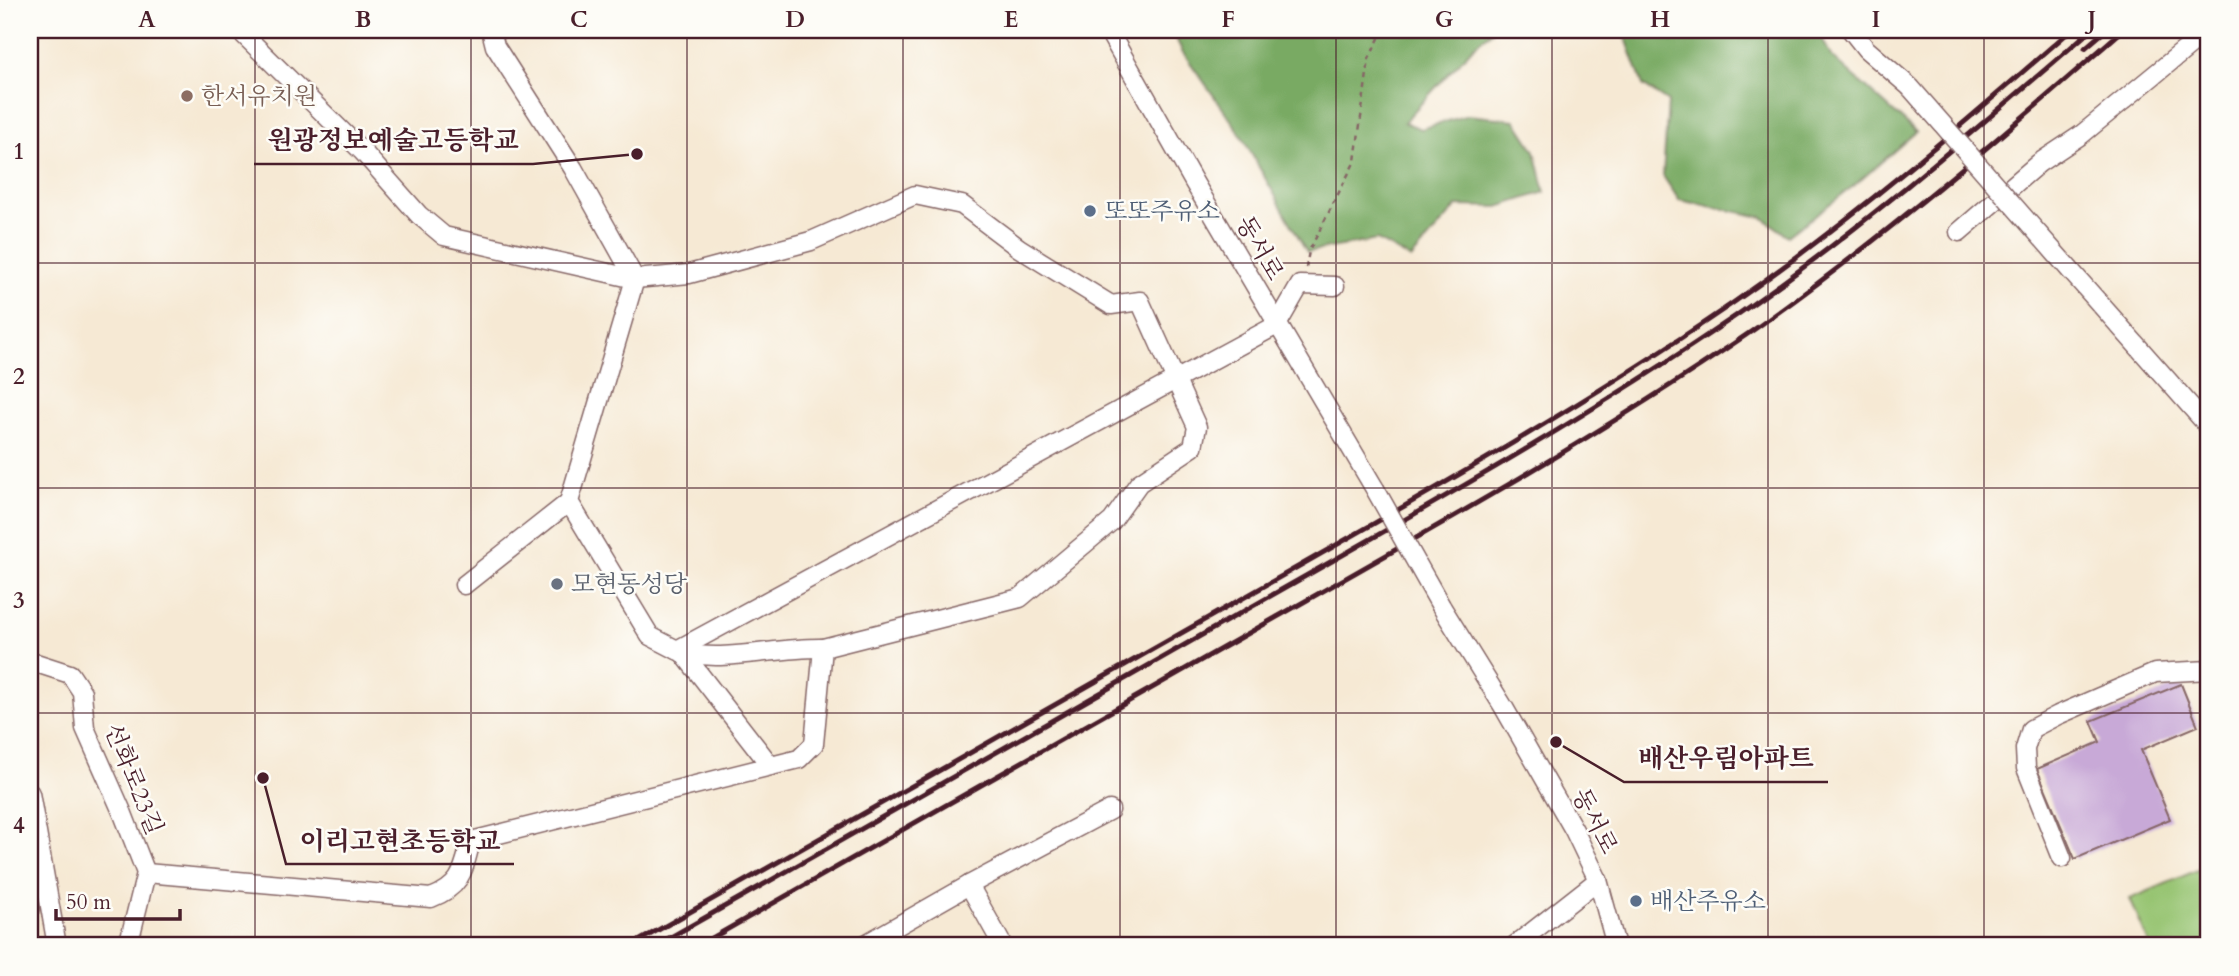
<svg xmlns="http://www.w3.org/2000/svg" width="2239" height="976" font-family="Cardo,'Noto Serif KR',serif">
  <rect width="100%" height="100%" fill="#fdfcf7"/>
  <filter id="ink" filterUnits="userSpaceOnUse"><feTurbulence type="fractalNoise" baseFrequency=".0143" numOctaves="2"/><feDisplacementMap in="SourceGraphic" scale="14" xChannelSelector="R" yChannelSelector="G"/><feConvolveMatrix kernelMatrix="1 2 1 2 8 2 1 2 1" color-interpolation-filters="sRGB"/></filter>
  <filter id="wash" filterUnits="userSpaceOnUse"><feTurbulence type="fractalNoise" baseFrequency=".00686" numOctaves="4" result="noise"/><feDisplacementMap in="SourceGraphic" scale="28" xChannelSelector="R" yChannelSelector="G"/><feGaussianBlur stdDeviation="1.57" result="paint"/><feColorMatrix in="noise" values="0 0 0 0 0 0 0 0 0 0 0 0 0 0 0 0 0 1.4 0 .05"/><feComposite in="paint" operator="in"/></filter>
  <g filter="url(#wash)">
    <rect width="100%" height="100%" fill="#f6e9d4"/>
    <polygon fill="#97c472" stroke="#70724e" stroke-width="2" points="2209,865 2209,946 2150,946 2130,899"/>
    <g fill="#79aa64" stroke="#626448" stroke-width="2">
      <polygon points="1172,30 1493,30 1474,46 1404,122 1421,129 1468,115 1515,120 1535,151 1545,192 1498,207 1457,206 1411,259 1377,240 1307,252 1238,130 1182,51"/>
      <polygon points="1623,30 1818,30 1831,56 1916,132 1856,184 1788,236 1762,217 1679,200 1663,176 1668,102 1643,85"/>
    </g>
    <g id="blocks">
      <polygon fill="#c8a9d7" points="2181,684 2198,726 2141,750 2170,819 2075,859 2037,769 2100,742 2091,721"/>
    </g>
  </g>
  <g filter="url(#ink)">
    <use href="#blocks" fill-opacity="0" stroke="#866666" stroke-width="2"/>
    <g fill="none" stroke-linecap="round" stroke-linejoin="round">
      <g stroke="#866666" stroke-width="21">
        <g id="minor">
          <polyline points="491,30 495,46 573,168 635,279 569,502 650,636 683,653 770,765"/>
          <polyline points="1108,30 1195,184 1375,489"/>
          <polyline points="1851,30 1866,49 1910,87"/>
          <polyline points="1959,232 2039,163 2081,135 2209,30"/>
          <polyline points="2070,270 2209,427"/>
          <polyline points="464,585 569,502"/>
          <polyline points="1441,606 1503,706 1574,830 1598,880 1616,946"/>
          <polyline points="677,650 1277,325 1300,285 1335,286"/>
          <path d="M683,653C730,662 776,647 823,648"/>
          <polyline points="30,661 70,674 82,692 85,728 123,814 146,873 128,946"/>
          <polyline points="30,793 57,946"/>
          <polyline points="2062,858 2026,768 2025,749 2031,729 2058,715 2155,673 2209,670"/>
          <path d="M146,873L431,898C462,886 463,871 471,841L799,759L814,744L823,648L1020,598L1112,521L1139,483L1193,447L1197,427L1140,301L1111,305L1019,248L962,205L915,195L811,241L689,274L635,279L444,236L419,215L363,152L239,30"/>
          <polyline points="969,885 1003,946"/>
          <polyline points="862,946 969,885 1110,810"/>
          <polyline points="1514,946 1598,880"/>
        </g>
      </g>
      <polyline stroke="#866666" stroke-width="2.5" stroke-dasharray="5 5" stroke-linecap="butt" points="1306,268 1309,251 1355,161 1369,59 1383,30"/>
      <use href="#minor" stroke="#fff" stroke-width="18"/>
      <g stroke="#4a1f2b" stroke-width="5">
        <polyline points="2085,48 2106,30"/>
        <path d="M630,946C832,831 1034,717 1236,602C1403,507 1571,414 1730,305C1850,222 1961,126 2071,30"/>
        <path d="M655,946C851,835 1048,723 1244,611C1411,516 1578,424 1737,315C1862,229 1976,129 2091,30"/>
        <path d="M698,946C891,837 1084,727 1277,617C1438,526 1599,436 1752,331C1882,240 2003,135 2123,30"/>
      </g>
      <g stroke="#866666" stroke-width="21" stroke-linecap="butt">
        <g id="minor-bridge">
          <polyline points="1910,87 2070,270"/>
          <polyline points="1375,489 1441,606"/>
        </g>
      </g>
      <use href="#minor-bridge" stroke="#fff" stroke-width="18"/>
    </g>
  </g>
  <path fill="none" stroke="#4a1f2b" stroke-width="2" stroke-opacity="0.55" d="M255,30V946M471,30V946M687,30V946M903,30V946M1120,30V946M1336,30V946M1552,30V946M1768,30V946M1984,30V946M30,263H2209M30,488H2209M30,713H2209"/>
  <circle fill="#8d6e63" stroke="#fdfcf7" stroke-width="2.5" cx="187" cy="96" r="7"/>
  <g fill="#5c6f8a" stroke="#fdfcf7" stroke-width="2.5">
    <circle cx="1090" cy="211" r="7"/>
    <circle cx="1636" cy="901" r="7"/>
  </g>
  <circle fill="#6b7280" stroke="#fdfcf7" stroke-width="2.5" cx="557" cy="584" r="7"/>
  <g text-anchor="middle" stroke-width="5" stroke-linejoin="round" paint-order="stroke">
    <g font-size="24" fill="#785e54" stroke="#fdfcf7" text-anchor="start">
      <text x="201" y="104">한서유치원</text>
    </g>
    <g font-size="24" fill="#4e5e75" stroke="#fdfcf7" text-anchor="start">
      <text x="1104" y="219">또또주유소</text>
      <text x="1650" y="909">배산주유소</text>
    </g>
    <g font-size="24" fill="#4a1f2b" stroke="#fdfcf7">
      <text transform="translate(1260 248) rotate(60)" y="8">동서로</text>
      <text transform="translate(134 779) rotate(68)" y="8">선화로23길</text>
      <text transform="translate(1595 821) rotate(63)" y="8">동서로</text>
    </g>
    <g font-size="24" fill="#5b616d" stroke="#fdfcf7" text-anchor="start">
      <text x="571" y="592">모현동성당</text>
    </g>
  </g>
  <path fill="none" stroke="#4a1f2b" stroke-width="2.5" d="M637 154L533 164H254M1556 742L1624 782H1828M263 778L286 864H514"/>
  <g fill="#4a1f2b" stroke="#fdfcf7" stroke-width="2.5">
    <circle cx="637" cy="154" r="7"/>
    <circle cx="1556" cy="742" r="7"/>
    <circle cx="263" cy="778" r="7"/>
  </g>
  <g font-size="26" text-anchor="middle" font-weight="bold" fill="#4a1f2b" stroke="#fdfcf7" stroke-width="5" stroke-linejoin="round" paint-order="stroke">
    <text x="393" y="149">원광정보예술고등학교</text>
    <text x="1726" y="767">배산우림아파트</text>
    <text x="400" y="850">이리고현초등학교</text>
  </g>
  <rect width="2239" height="976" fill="none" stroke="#fdfcf7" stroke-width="77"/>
  <path d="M56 909v10h124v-10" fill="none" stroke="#4a1f2b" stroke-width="3.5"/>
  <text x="66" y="909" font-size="21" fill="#4a1f2b" stroke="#fdfcf7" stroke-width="5" paint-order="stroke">50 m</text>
  <rect x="38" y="38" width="2162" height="899" fill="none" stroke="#4a1f2b" stroke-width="2.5"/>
  <g font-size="23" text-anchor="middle" font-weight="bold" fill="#4a1f2b">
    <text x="147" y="27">A</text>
    <text x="363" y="27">B</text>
    <text x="579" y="27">C</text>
    <text x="795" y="27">D</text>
    <text x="1011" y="27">E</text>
    <text x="1228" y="27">F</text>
    <text x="1444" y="27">G</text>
    <text x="1660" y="27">H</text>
    <text x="1876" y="27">I</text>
    <text x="2092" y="27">J</text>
    <text x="19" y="159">1</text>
    <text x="19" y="384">2</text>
    <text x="19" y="608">3</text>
    <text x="19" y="833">4</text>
  </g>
</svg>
